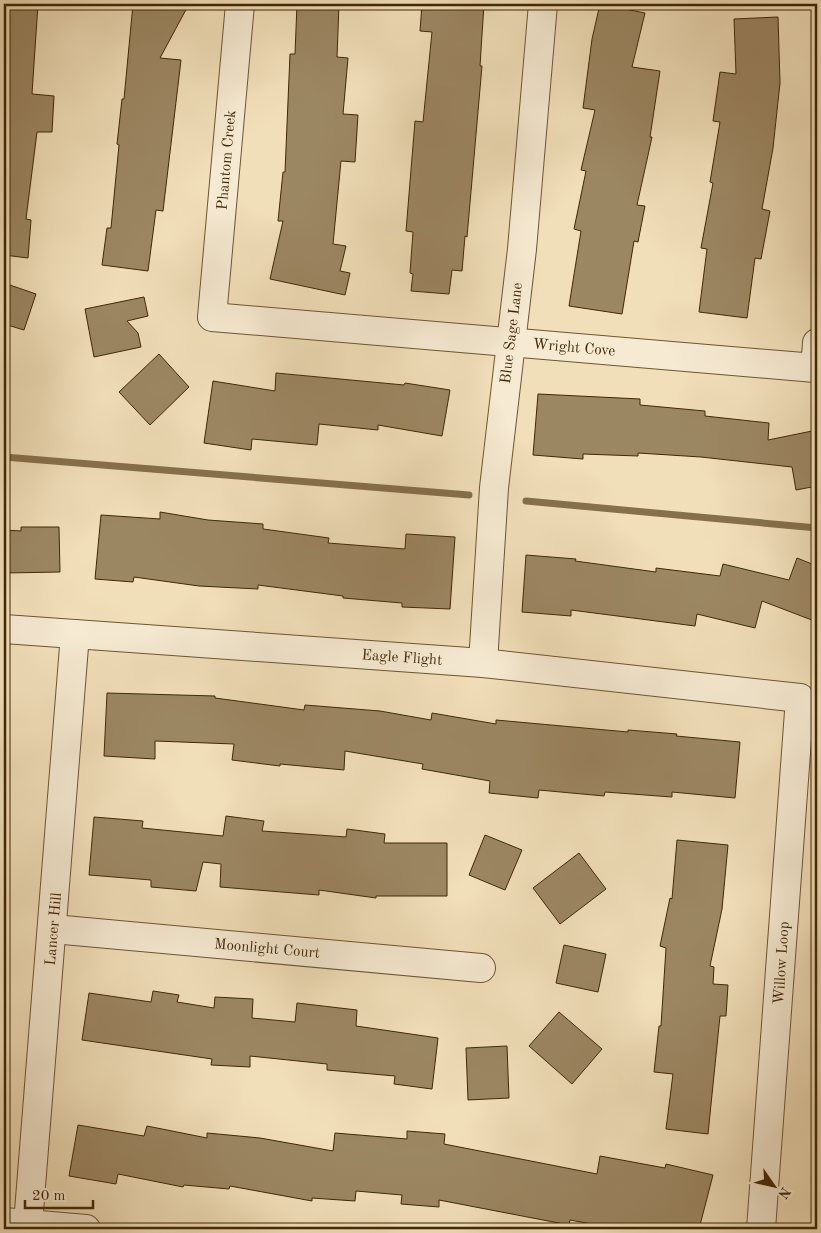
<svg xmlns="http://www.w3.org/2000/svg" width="821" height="1233" font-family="'Old Standard TT',serif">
  <rect width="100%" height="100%" fill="#f1dfb9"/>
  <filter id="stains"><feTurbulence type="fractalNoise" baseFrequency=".004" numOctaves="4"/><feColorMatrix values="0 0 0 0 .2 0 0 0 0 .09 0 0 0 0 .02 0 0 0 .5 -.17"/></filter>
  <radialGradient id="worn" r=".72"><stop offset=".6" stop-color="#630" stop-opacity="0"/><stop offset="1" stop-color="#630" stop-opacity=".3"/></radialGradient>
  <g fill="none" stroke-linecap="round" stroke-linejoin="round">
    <g stroke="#86704c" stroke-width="7">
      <polyline points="4,457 469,495"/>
      <polyline points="526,501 817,528"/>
    </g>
  </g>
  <g fill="#9c8763" stroke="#402705">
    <polygon points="4,4 38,4 32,94 54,96 52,132 37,132 26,219 31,220 28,258 4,255"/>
    <polygon points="133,4 189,4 160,58 181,60 163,211 156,210 148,271 102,265 107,228 111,228 119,145 117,144 122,99 124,99"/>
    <polygon points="297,4 339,4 337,57 348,58 343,114 358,115 355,162 341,161 333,244 346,246 340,271 350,273 345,295 270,279 283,221 278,221 283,172 285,172 290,54 295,54"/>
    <polygon points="422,4 484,4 480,66 482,66 467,237 465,236 462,271 452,270 449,294 411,291 413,274 410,273 413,232 406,231 415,121 423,122 432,32 420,31"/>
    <polygon points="600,4 645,13 632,67 660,71 650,137 652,137 637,205 645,206 638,242 634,241 622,314 569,306 581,231 574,229 586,171 581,170 595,110 583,108 592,39"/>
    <polygon points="778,17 780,83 773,148 762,209 770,211 761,259 755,258 747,318 699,312 707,249 701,248 713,183 710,182 720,122 713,121 720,72 736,74 734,19"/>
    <polygon points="4,283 36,294 24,330 4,324"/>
    <polygon points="144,297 148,316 127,321 138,333 141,347 94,357 85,309"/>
    <polygon points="159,354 189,387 150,425 119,392"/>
    <polygon points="276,373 404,385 405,383 450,390 442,436 378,425 378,430 319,424 317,445 252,439 251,450 204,443 213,381 275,391"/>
    <polygon points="538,394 640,399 640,405 705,411 705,416 769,423 768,440 817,430 817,486 796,490 792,467 701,457 638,453 638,456 583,454 583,459 533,455"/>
    <polygon points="160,512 208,520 263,524 263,529 329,538 328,543 405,549 406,534 455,537 450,609 402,607 402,603 343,598 343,596 258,585 258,589 199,586 134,577 133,582 95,579 101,515 160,519"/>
    <polygon points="21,527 59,527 60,572 4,573 4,530 21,531"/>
    <polygon points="526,555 576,559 575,561 656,572 656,568 720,576 723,564 789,580 797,558 817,566 817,622 762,601 755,628 697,614 695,626 571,610 571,616 522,612"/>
    <polygon points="107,693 215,696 215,698 304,710 305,705 380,711 431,720 432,713 496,724 496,720 628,732 628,730 677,734 676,736 740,742 735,798 672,792 672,797 605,792 604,796 539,790 538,798 489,793 490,781 422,769 423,764 345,751 344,770 280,764 280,766 232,760 234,744 155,741 155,759 104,756"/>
    <polygon points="226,816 264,821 262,831 346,837 347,829 385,834 384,843 447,843 447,896 376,896 376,898 319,890 319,895 220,887 221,864 203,862 196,891 151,887 151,880 89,875 94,817 143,821 142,828 223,836"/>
    <polygon points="485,835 522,850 505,890 469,875"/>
    <polygon points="677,840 728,845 722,909 710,966 714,967 713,984 728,985 726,1016 720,1016 708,1134 666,1129 673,1074 654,1072 659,1026 661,1026 666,948 660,946 670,898 672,899"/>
    <polygon points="579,853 606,889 560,924 533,888"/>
    <polygon points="564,945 606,954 598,992 556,983"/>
    <polygon points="153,991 179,995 177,1002 214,1008 215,997 253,999 252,1018 295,1022 297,1003 357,1010 356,1026 438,1038 432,1089 394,1084 395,1076 327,1070 327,1064 250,1056 250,1067 211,1065 212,1059 82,1040 89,993 151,1002"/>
    <polygon points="559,1012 602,1049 572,1084 529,1046"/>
    <polygon points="507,1046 509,1098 468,1100 466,1048"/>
    <polygon points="78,1125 144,1136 147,1126 207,1138 207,1133 260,1138 333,1151 335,1133 407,1139 407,1131 445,1134 444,1144 597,1174 600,1156 665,1168 666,1164 713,1175 699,1229 619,1229 570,1220 569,1225 439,1200 439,1207 401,1204 402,1195 356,1191 355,1201 312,1198 312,1201 230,1186 229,1189 184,1185 183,1187 118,1174 116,1184 69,1176"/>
  </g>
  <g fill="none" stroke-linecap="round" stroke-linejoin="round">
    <g stroke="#6c5532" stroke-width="30">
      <g id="minor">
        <polyline points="240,4 212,317 815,368 817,343"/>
        <polyline points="4,629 483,663 800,698 761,1229"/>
        <polyline points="483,663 494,488 522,249 543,4"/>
        <polyline points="53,929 481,968"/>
        <polyline points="4,1222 86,1229"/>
        <polyline points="28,1224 75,634"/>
      </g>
    </g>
    <use href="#minor" stroke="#f6ead2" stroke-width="28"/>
  </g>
  <g text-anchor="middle" stroke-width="4" stroke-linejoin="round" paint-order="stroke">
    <g font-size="15" fill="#402705" stroke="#f6ead2">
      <text transform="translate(226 160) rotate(-85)" y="5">Phantom Creek</text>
      <text transform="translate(511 333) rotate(-83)" y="5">Blue Sage Lane</text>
      <text transform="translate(574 347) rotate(5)" y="5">Wright Cove</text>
      <text transform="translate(402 657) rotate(4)" y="5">Eagle Flight</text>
      <text transform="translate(53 929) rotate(-85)" y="5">Lancer Hill</text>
      <text transform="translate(267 948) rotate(5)" y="5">Moonlight Court</text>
      <text transform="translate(781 963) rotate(-86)" y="5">Willow Loop</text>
    </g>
  </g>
  <rect width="821" height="1233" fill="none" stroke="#f1dfb9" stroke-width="20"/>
  <rect x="5" y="5" width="811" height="1223" fill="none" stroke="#402705" stroke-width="2.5"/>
  <rect x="10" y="10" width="801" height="1213" fill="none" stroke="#402705"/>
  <g transform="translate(774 1186) rotate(124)" stroke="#f6ead2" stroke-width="4" paint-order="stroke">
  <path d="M0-4L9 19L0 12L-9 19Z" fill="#402705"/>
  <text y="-8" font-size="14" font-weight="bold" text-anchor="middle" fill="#402705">N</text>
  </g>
  <path d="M25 1200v8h68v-8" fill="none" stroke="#402705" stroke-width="2.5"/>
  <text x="32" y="1200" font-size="15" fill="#402705" stroke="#f6ead2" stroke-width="4" paint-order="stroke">20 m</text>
  <rect width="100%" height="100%" filter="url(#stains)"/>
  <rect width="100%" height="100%" fill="url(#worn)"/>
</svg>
